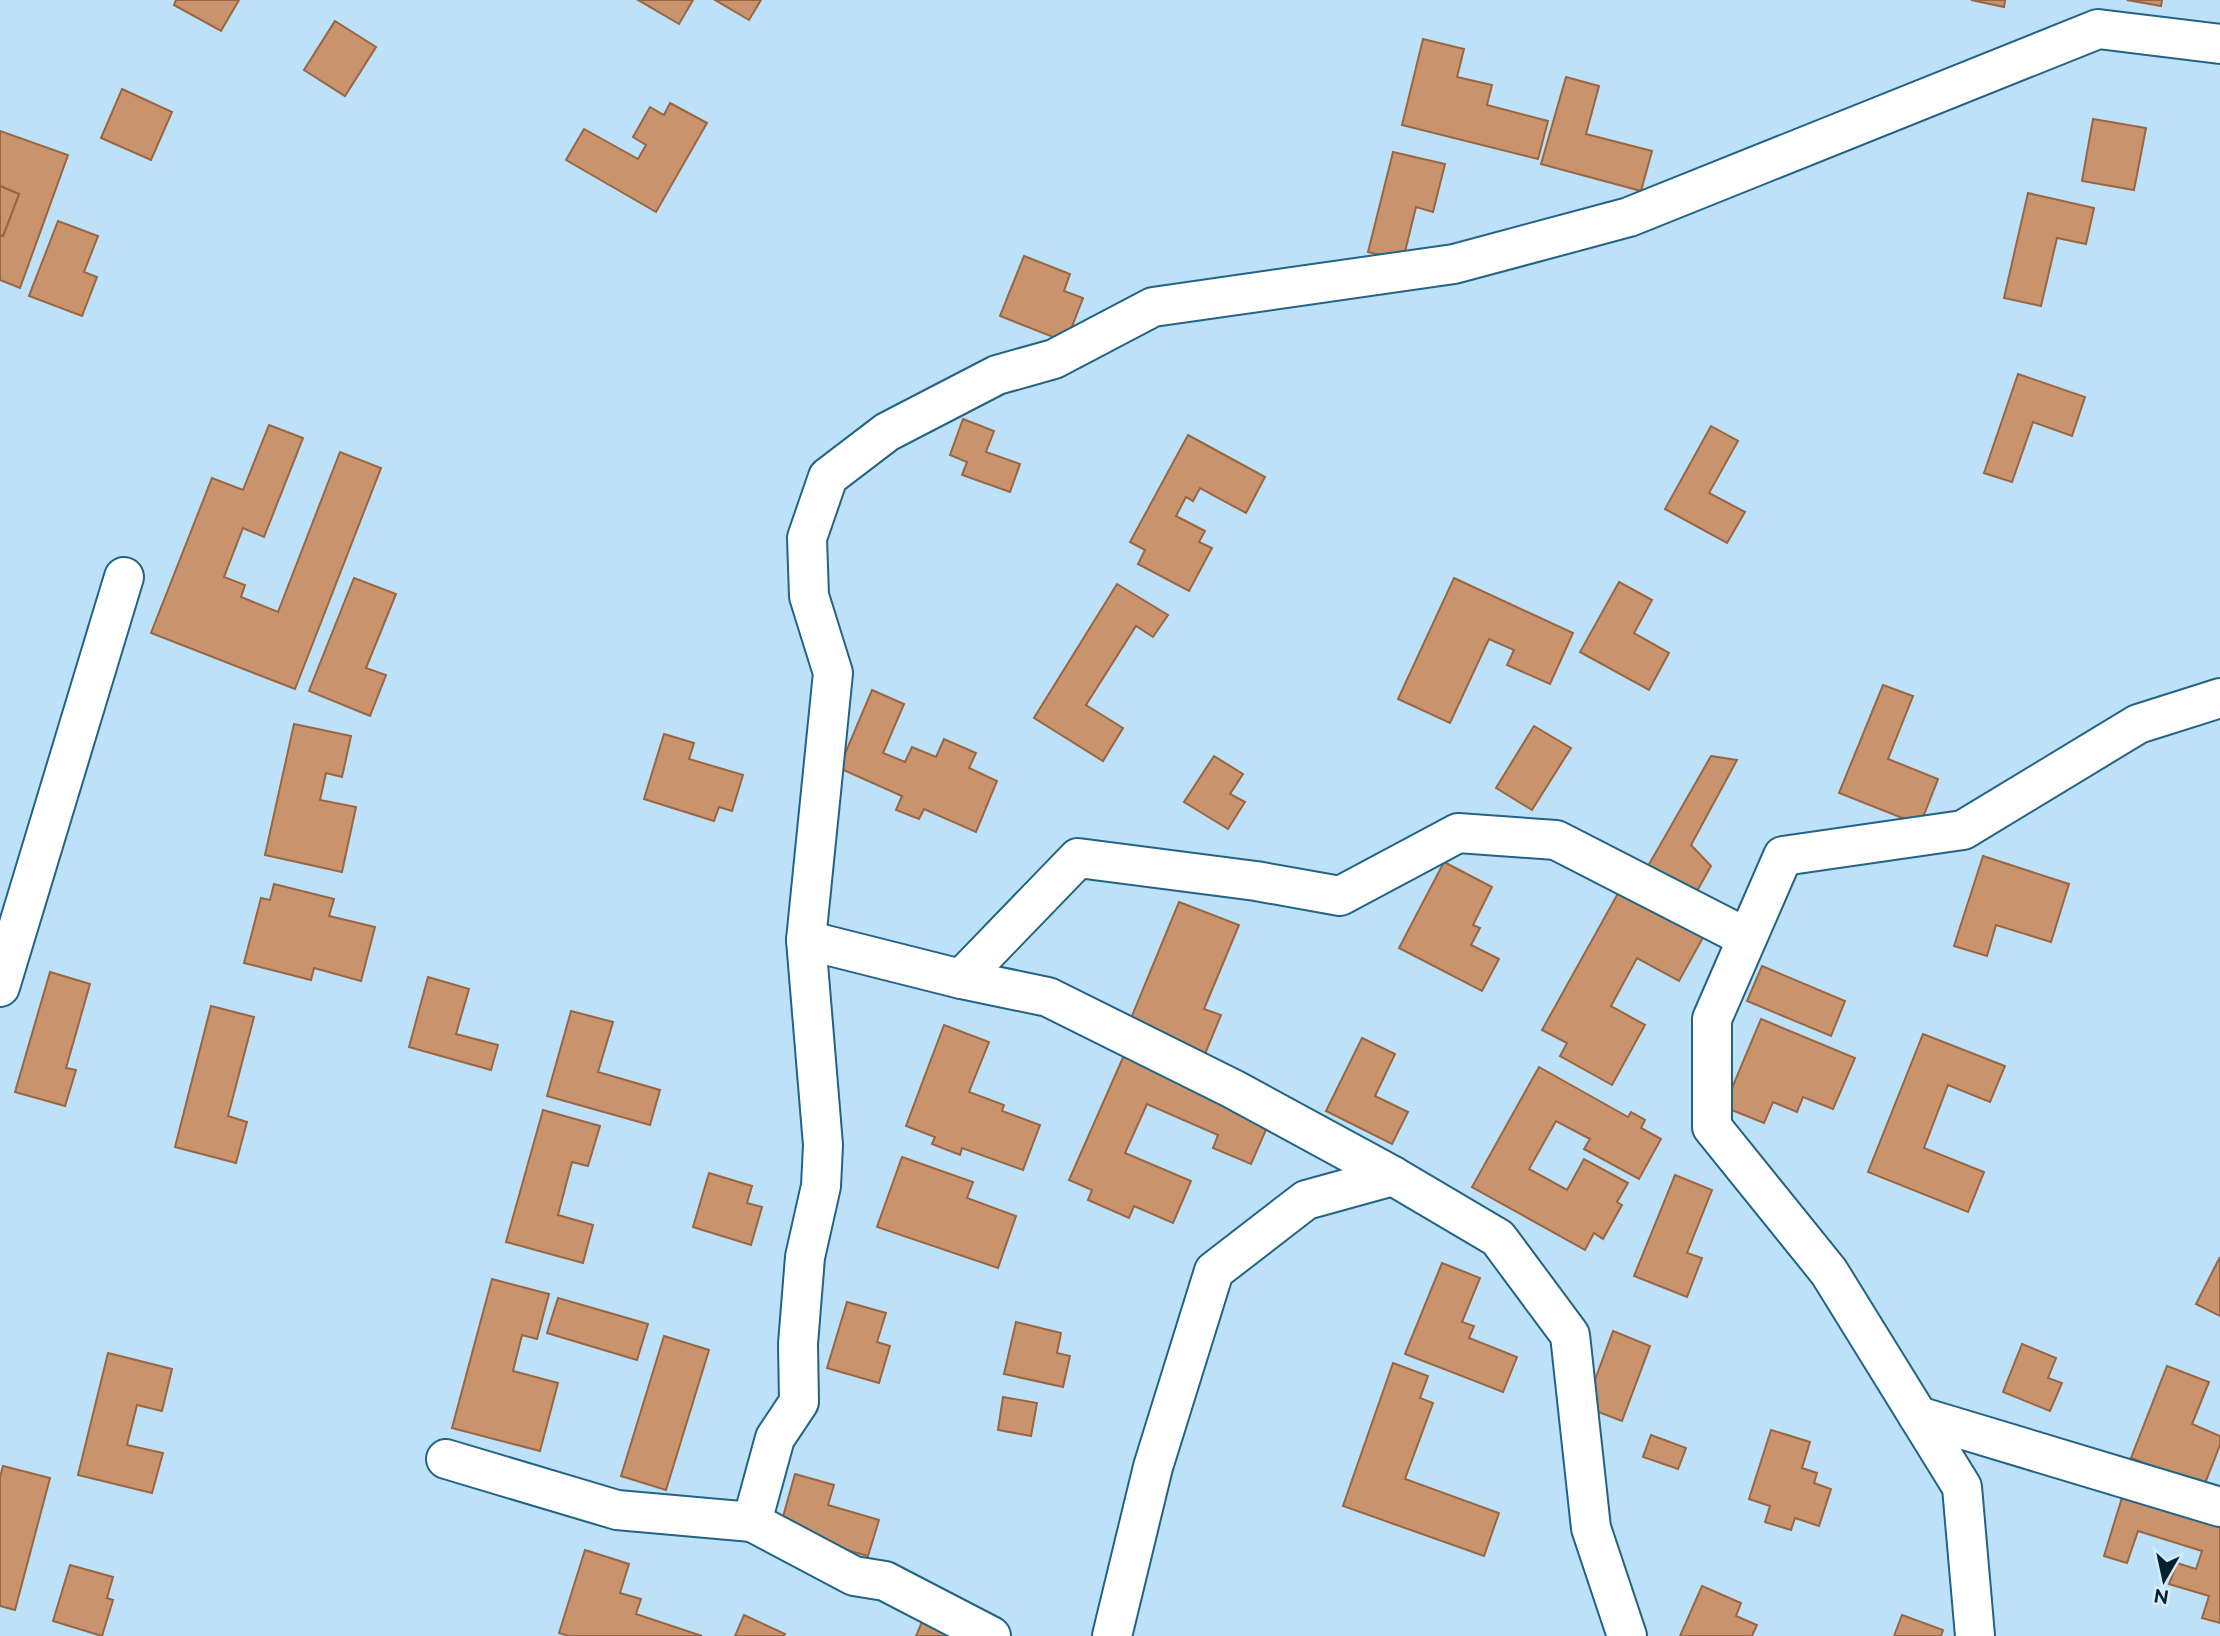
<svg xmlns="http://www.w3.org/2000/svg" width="2220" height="1636" font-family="Raleway,sans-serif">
  <rect width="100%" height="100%" fill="#bce1f8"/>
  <g fill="#c9936d" stroke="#996641" stroke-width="2">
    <polygon points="176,0 239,0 221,31 174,5"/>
    <polygon points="638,0 693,0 679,24"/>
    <polygon points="715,0 761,0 749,20"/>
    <polygon points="1971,0 2005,0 2004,7"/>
    <polygon points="2127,0 2162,0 2161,6"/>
    <polygon points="335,21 376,47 345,96 304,70"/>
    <polygon points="1423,39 1464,49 1457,77 1492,85 1487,105 1548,121 1538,159 1402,125"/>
    <polygon points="1566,77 1599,86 1586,134 1652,151 1641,191 1541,164"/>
    <polygon points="122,89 172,112 151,160 101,138"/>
    <polygon points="670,103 707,123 656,212 566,160 584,129 638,159 646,145 633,137 650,107 664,115"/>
    <polygon points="2093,119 2146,128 2134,190 2082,181"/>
    <polygon points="0,131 68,155 20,288 0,280 0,235 3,236 19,194 0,186"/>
    <polygon points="1393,152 1445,164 1433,212 1416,207 1403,260 1368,252"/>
    <polygon points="0,186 19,194 3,236 0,235"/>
    <polygon points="2028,193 2094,208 2086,244 2057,238 2041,306 2004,298"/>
    <polygon points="58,221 98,236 84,272 97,277 82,316 29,296"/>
    <polygon points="1024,256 1070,274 1064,291 1083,298 1066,342 1000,316"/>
    <polygon points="2018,374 2085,397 2072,436 2033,422 2012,482 1984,473"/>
    <polygon points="963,419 994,431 986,452 1020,464 1010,492 962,475 967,462 950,455"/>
    <polygon points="269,425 303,438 264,537 243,528 224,577 245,585 241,597 278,612 340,452 381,468 295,689 151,633 212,478 243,490"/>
    <polygon points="1711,426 1738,441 1709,493 1745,512 1727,543 1665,509"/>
    <polygon points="1188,435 1265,477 1246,513 1200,488 1193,501 1186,497 1176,516 1205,531 1199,542 1212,548 1189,591 1138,564 1145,550 1130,542"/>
    <polygon points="354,578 396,594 366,668 386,675 370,716 309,691"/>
    <polygon points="1454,578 1573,633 1550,684 1507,665 1514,650 1489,639 1450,723 1398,699"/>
    <polygon points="1619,582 1652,600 1634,633 1669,653 1649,690 1580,652"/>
    <polygon points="1117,584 1168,615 1153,637 1136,626 1086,705 1123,728 1103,761 1034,718"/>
    <polygon points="1883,685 1913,696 1888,759 1938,779 1920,825 1839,793"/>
    <polygon points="872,690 904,704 883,753 905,762 912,747 936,757 944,739 976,753 969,768 997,781 976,832 924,809 919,819 896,810 902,796 839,768"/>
    <polygon points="294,724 351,736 342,777 326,773 320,800 356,807 342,872 265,855"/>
    <polygon points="1534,726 1571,748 1532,810 1496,788"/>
    <polygon points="664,734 694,743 689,759 743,775 732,811 719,807 714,821 644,799"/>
    <polygon points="1214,756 1243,774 1230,794 1245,802 1228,829 1184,802"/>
    <polygon points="1711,756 1737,760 1691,845 1711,866 1696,893 1648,866"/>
    <polygon points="1983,856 2069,884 2051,942 1996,925 1987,956 1954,946"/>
    <polygon points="1444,862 1492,887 1473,925 1480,928 1471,945 1499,959 1482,991 1399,948"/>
    <polygon points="274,884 334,899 329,916 375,927 361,981 314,968 311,980 244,963 261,898 270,900"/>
    <polygon points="1621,888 1705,934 1679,981 1637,958 1611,1006 1645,1025 1612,1085 1560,1056 1567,1043 1542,1030"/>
    <polygon points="1179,902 1239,925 1204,1009 1221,1015 1203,1059 1127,1028"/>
    <polygon points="1762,966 1845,1001 1831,1036 1747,1001"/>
    <polygon points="50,972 90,984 66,1068 76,1070 65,1106 15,1092"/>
    <polygon points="428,977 469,989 456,1034 498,1045 491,1070 409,1047"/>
    <polygon points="211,1006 254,1017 228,1116 247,1122 236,1163 175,1147"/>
    <polygon points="571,1011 613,1022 598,1072 660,1090 650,1125 547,1096"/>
    <polygon points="1761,1019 1855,1058 1833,1109 1803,1097 1797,1112 1773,1102 1764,1123 1724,1107"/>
    <polygon points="944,1025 989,1042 969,1092 1004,1105 1002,1111 1040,1125 1023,1170 962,1148 960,1155 932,1144 935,1137 906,1126"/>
    <polygon points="1923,1034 2005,1066 1990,1102 1948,1085 1924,1148 1984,1172 1968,1212 1868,1172"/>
    <polygon points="1362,1038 1395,1054 1375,1096 1408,1112 1392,1144 1326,1111"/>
    <polygon points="1125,1053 1272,1116 1251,1164 1213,1148 1218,1135 1147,1104 1125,1153 1191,1181 1173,1223 1134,1206 1129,1218 1088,1200 1092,1190 1069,1180"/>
    <polygon points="1539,1067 1628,1117 1631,1112 1645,1120 1641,1128 1661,1139 1639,1179 1584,1149 1590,1139 1556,1121 1529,1169 1567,1190 1584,1159 1628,1183 1617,1202 1622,1205 1603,1239 1594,1233 1585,1250 1472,1187"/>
    <polygon points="543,1110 600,1126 588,1166 572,1162 558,1215 593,1225 583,1263 506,1242"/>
    <polygon points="902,1157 973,1182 967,1198 1016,1216 998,1268 877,1227"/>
    <polygon points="709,1173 752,1186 747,1203 762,1207 751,1245 693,1227"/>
    <polygon points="1675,1175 1712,1190 1687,1253 1702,1258 1687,1297 1634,1276"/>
    <polygon points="2220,1257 2220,1316 2196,1304"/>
    <polygon points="1442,1263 1480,1278 1462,1322 1474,1326 1469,1338 1517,1357 1503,1392 1405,1354"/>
    <polygon points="492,1279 549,1294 537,1339 522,1335 513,1371 558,1383 540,1451 452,1428"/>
    <polygon points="558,1298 648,1324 637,1360 547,1333"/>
    <polygon points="847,1302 886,1313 877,1342 890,1346 879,1383 827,1368"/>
    <polygon points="1016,1322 1061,1333 1057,1353 1070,1356 1063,1387 1004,1374"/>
    <polygon points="1613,1331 1650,1346 1622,1421 1585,1407"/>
    <polygon points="664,1336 709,1350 666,1490 621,1476"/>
    <polygon points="2022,1344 2056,1358 2048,1378 2062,1383 2050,1411 2003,1392"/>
    <polygon points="108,1353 172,1369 162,1411 137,1405 127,1445 163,1453 152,1493 78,1475"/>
    <polygon points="1393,1363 1428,1376 1420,1398 1433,1403 1405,1479 1499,1513 1484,1556 1343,1506"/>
    <polygon points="2167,1366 2209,1382 2192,1424 2220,1436 2220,1445 2204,1486 2131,1458"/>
    <polygon points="1003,1397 1037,1403 1031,1436 998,1430"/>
    <polygon points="1771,1430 1810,1442 1802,1468 1817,1473 1814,1483 1831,1489 1819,1526 1795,1518 1791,1530 1765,1522 1770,1506 1749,1499"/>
    <polygon points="1651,1435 1686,1448 1678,1469 1643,1457"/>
    <polygon points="3,1466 50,1478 15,1610 0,1606 0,1477"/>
    <polygon points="795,1474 834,1485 828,1505 879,1520 868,1556 779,1531"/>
    <polygon points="2125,1488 2220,1518 2220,1623 2202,1618 2209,1596 2169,1584 2177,1563 2196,1569 2202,1551 2138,1531 2127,1563 2104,1556"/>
    <polygon points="585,1550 629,1564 620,1593 641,1599 636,1614 702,1636 569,1636 559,1633"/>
    <polygon points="70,1565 113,1577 107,1598 113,1600 102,1636 53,1621"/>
    <polygon points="1702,1586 1741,1603 1736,1616 1757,1625 1752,1636 1680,1636"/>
    <polygon points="744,1615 785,1634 784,1636 735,1636"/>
    <polygon points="1902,1615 1943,1630 1941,1636 1894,1636"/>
    <polygon points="924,1617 956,1636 916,1636"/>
  </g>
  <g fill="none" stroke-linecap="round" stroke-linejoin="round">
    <g stroke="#236384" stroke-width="42">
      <g id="minor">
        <polyline points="806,940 961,979 1048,997 1233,1089 1393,1176 1498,1238 1570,1335 1591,1528 1627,1636"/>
        <polyline points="961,979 1078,858 1256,881 1340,896 1458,833 1556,840 1747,938"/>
        <polyline points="0,987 124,577"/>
        <polyline points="1918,1416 2220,1507"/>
        <polyline points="446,1459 617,1510 752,1522"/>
        <polyline points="991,1636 885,1581 854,1576 752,1522 775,1438 799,1402 798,1344 805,1257 821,1186 823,1145 806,940 833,673 809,596 807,538 828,477 887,432 997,375 1054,359 1153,307 1454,264 1629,217 2098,29 2220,44"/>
        <polyline points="1112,1636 1153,1467 1214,1271 1306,1200 1393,1176"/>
        <polyline points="1975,1636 1962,1487 1829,1272 1712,1127 1712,1019 1783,856 1963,830 2138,724 2220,698"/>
      </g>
    </g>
    <use href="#minor" stroke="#fff" stroke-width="38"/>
  </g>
  <g transform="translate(2164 1580) rotate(189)" stroke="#d4ecfc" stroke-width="5" paint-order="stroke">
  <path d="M0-5L12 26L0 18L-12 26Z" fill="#051f2d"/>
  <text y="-10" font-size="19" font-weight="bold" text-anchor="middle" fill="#051f2d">N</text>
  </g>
</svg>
